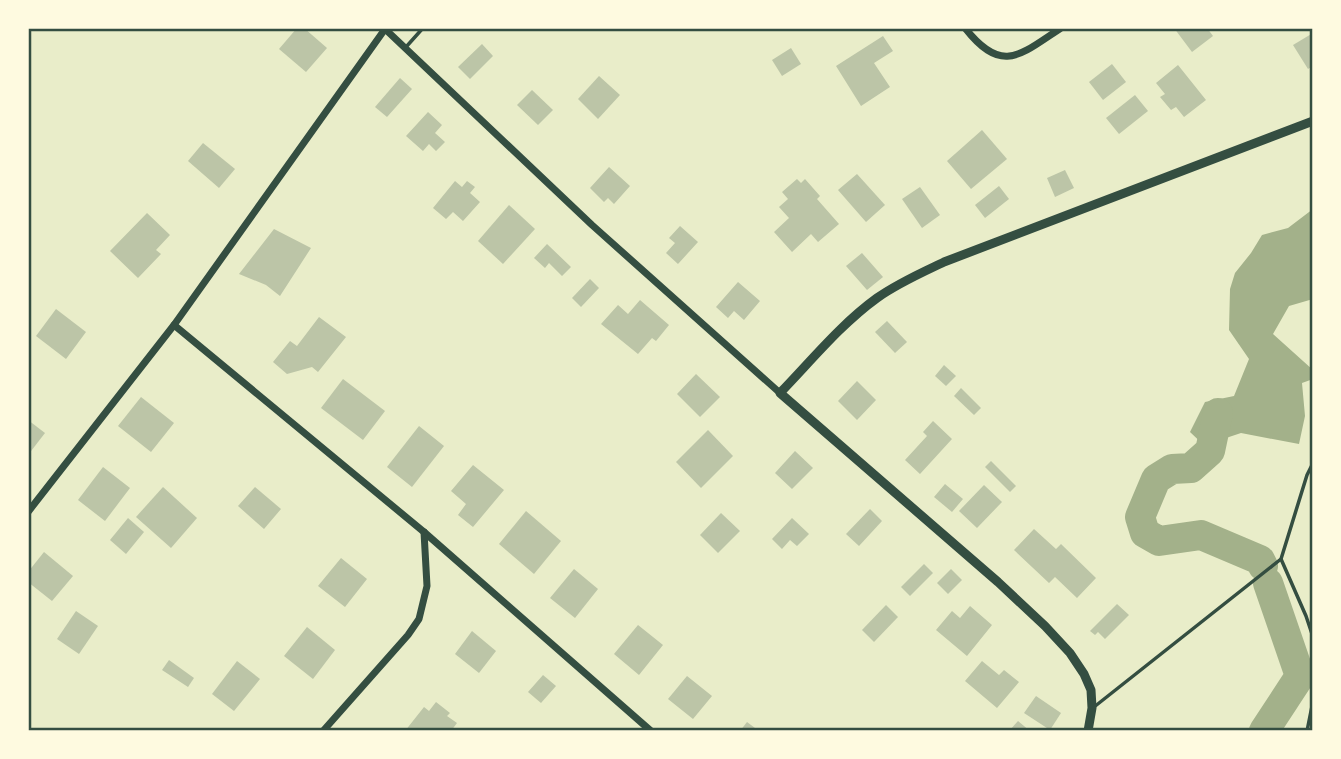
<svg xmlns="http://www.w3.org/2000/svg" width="1341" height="759" font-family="'Source Sans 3',sans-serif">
  <rect width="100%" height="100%" fill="#e9edc9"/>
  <polygon fill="#a3b18a" points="1313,209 1313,299 1289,306 1273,334 1313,370 1313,379 1302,383 1305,416 1299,444 1241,433 1226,438 1210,451 1190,432 1205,402 1234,396 1249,359 1229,330 1230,289 1235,273 1251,253 1262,235 1288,228"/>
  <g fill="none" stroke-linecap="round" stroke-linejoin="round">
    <g stroke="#a3b18a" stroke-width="30">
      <polyline points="1218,413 1210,451 1191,468 1172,469 1156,479 1140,517 1145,533 1159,541 1201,535 1260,560 1263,566"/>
      <polyline points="1264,731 1300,676 1268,583"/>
    </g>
  </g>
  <g fill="#bcc5a7">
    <polygon points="297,28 304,28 327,48 306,72 279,49"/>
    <polygon points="1174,28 1207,28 1213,36 1192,52"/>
    <polygon points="1313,33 1313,66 1308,69 1293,45"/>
    <polygon points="883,36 893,51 874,63 890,87 861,106 836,66"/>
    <polygon points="482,44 493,56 470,79 458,67"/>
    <polygon points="791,48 801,64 782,76 772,60"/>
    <polygon points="1112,64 1126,82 1103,100 1089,82"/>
    <polygon points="1178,65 1206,100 1184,117 1176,107 1171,110 1160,97 1165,94 1156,83"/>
    <polygon points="599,76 620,95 598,119 578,99"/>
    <polygon points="400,78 412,89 387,117 375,107"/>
    <polygon points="532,90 553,110 538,125 517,105"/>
    <polygon points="1135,95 1148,111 1119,134 1106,118"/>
    <polygon points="428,112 442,125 435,133 445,142 436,151 429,144 423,151 406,136"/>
    <polygon points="982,130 1007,159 971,189 947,161"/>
    <polygon points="203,143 235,169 219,188 188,161"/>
    <polygon points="609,167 630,186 614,204 608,198 604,202 590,188"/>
    <polygon points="1065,170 1074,188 1055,197 1047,178"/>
    <polygon points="857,174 885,205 866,222 838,190"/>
    <polygon points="797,179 801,183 805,179 820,196 817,199 839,224 818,242 811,234 792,252 774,232 789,218 779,207 788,199 782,192"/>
    <polygon points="455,181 462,187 467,181 475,187 470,193 480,202 463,221 453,212 446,219 433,208"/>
    <polygon points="999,186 1009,199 985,218 975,205"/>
    <polygon points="920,187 940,215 922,228 902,199"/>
    <polygon points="509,205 535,229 503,264 478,241"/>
    <polygon points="147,213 170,235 156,250 161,254 138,278 110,251"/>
    <polygon points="680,226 698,242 678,264 666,253 675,243 669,238"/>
    <polygon points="274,229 311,248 280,296 266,285 239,274"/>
    <polygon points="547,244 571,267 562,276 549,263 545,268 534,258"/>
    <polygon points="862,253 883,277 867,290 846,266"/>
    <polygon points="590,279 599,288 581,307 572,298"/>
    <polygon points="738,282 760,301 744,320 734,311 728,318 716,307"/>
    <polygon points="640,300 669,325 656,341 652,338 638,354 601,324 618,305 628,314"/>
    <polygon points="56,309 86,332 66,359 36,336"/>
    <polygon points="319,317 346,337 318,372 312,367 287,374 273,362 290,341 297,346"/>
    <polygon points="887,321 907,342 895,353 875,332"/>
    <polygon points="944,365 956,376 946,386 935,376"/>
    <polygon points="696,374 720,397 700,417 677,394"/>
    <polygon points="343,379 385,411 363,440 321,408"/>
    <polygon points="857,381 876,400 857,420 838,401"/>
    <polygon points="961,388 981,408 974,415 954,396"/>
    <polygon points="141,397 174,423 151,452 118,426"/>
    <polygon points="28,420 45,433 28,455"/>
    <polygon points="933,421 952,439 920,474 905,460 927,436 923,432"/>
    <polygon points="419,426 444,446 412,487 387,467"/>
    <polygon points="708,430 733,456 701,488 676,462"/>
    <polygon points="795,451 813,468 792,489 775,473"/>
    <polygon points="991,461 1016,486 1010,492 985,467"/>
    <polygon points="473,465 504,490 473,527 458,515 466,504 451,491"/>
    <polygon points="103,467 130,488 105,521 78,500"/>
    <polygon points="945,484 963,499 952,512 934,497"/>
    <polygon points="984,485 1002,502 977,528 959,511"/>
    <polygon points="163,487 197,518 171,548 136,517"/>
    <polygon points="255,487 281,509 264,529 238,506"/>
    <polygon points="870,509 882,521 859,546 846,534"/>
    <polygon points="526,511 561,541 534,574 499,544"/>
    <polygon points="721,513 740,531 718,553 700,535"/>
    <polygon points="128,518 144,532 126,554 110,540"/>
    <polygon points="792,518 809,534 797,546 790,540 782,549 772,539"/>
    <polygon points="1034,529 1056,549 1061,544 1096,578 1077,598 1055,577 1049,583 1014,550"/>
    <polygon points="44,552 73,576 52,601 28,582 28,572"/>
    <polygon points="341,558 367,579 345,607 318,586"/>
    <polygon points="924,564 933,573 910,596 901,587"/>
    <polygon points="574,569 598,589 575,618 550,598"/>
    <polygon points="951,569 962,580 948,594 937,583"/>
    <polygon points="1117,604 1129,615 1105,639 1098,632 1095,635 1090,631"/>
    <polygon points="886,605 898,617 874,642 862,630"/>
    <polygon points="970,606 992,625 967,656 936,630 952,611 960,618"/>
    <polygon points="76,611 98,626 79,654 57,639"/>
    <polygon points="638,625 663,645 639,675 614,654"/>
    <polygon points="307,627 335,650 313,679 284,656"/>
    <polygon points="472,631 496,651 479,673 455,654"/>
    <polygon points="169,660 194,678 188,687 162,670"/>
    <polygon points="237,661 260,679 234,711 212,694"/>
    <polygon points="982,661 999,675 1004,670 1019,682 997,708 965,681"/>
    <polygon points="543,675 556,686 541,703 528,692"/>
    <polygon points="687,676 712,696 693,719 668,699"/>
    <polygon points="1036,696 1061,713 1050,730 1024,713"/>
    <polygon points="436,702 450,713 447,716 457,723 451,731 405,731 424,707 429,711"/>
    <polygon points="1018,721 1030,731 1009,731"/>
    <polygon points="747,722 759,731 740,731"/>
  </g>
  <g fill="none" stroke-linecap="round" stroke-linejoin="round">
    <g stroke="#344e41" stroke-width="3.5">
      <polyline points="406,47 423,28"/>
      <polyline points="1281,559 1306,616 1313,637"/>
      <polyline points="1094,707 1281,559 1307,475 1313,463"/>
      <polyline points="1307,731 1313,701"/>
    </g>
    <g stroke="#344e41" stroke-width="7">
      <polyline points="384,28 592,225 780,393"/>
      <path d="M965,28C1002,75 1020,55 1061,28"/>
      <polyline points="174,325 424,532 651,731"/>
      <polyline points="28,512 174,325 385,29"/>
      <polyline points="323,731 408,635 419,619 427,586 424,532"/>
    </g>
    <path stroke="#344e41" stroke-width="9" d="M1088,731L1092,708L1091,690L1084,674L1070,653L1045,626L998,582L780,393C811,361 841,324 877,298C898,283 921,273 944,262L1313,121"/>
  </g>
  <rect width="1341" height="759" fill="none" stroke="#fefae0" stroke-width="60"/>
  <rect x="30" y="30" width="1281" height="699" fill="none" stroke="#344e41" stroke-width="2.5"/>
</svg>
